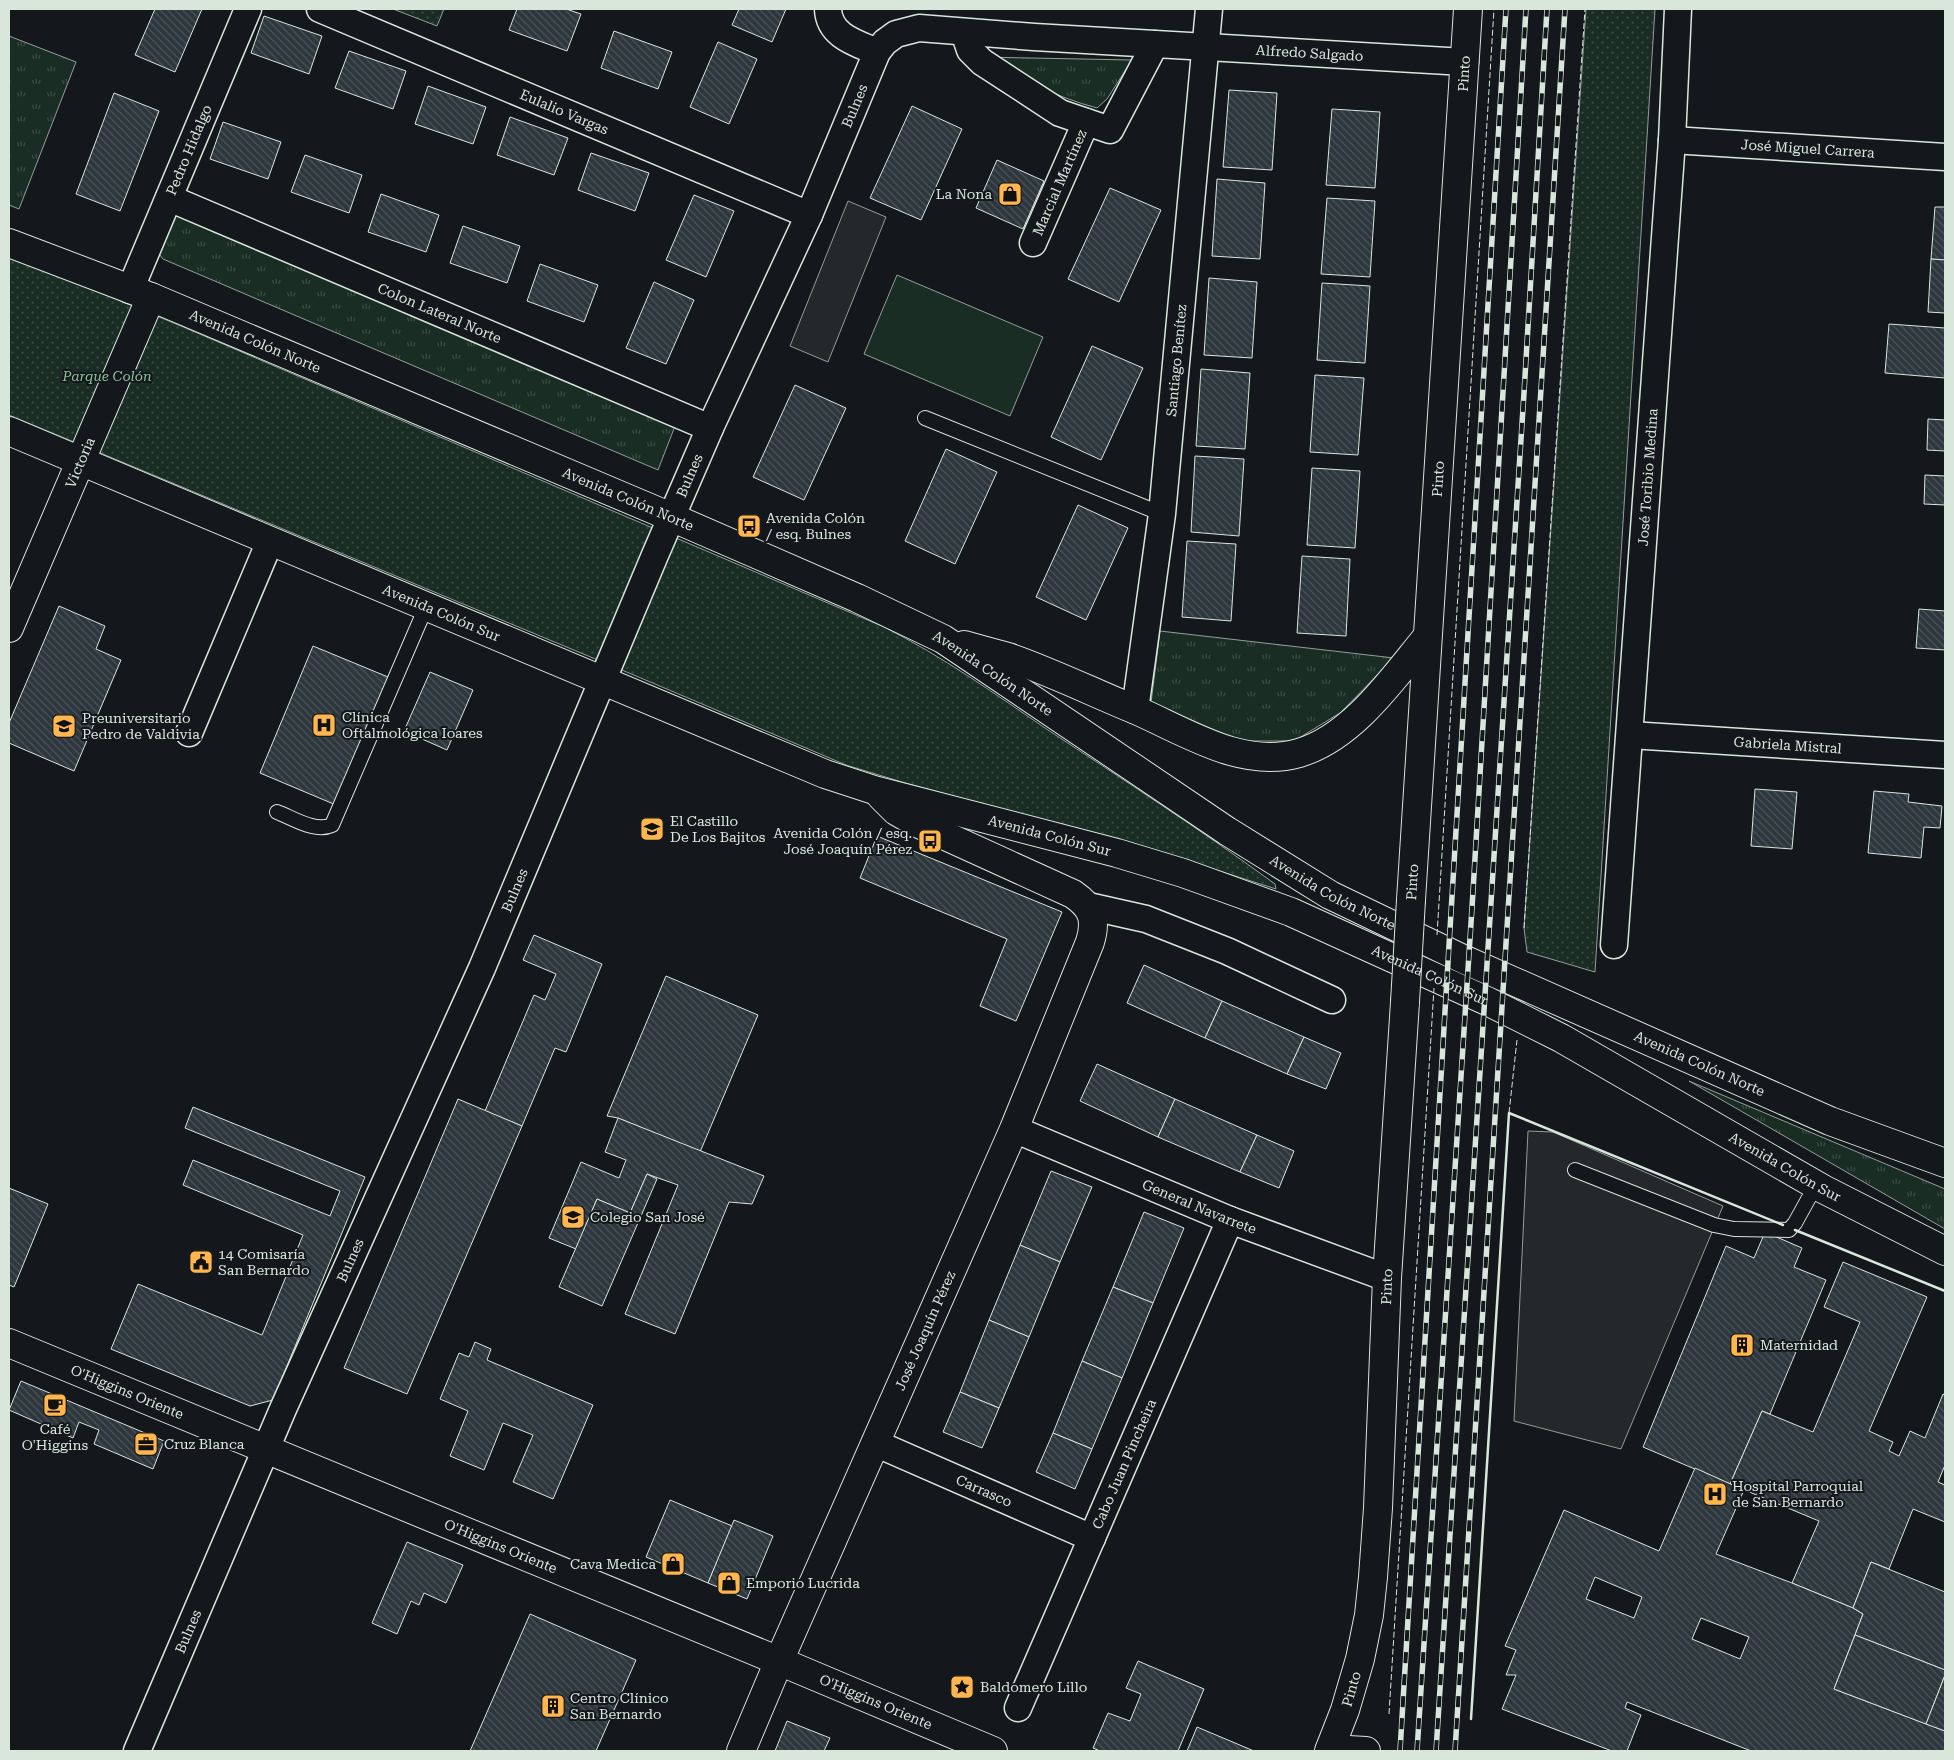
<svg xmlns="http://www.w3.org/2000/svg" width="1954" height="1760" font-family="'Roboto Serif',serif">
  <defs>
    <pattern id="grass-tufts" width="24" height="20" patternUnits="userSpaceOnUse" patternTransform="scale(1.25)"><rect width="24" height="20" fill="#1a2d24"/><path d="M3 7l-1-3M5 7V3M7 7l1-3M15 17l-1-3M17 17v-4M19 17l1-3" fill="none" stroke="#3b4b43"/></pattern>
    <pattern id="park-dots" width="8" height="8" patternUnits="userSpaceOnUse" patternTransform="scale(1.25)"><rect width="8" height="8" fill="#1a2d24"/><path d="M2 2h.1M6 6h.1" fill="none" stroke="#3b4b43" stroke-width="1.8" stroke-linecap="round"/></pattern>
    <pattern id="building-back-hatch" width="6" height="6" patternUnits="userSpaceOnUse" patternTransform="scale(1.25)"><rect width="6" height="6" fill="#2c363c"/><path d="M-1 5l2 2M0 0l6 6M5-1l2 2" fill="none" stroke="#4a5358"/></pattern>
  </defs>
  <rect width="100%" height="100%" fill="#14181c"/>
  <g fill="url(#grass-tufts)" stroke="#939e99">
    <polygon points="9,36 76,62 19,209 9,205"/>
    <path d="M980,57L1132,60L1107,99L1097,108C1055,97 1018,77 980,57Z"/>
    <polygon points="176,213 675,426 658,470 163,259 156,250"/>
    <polygon points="1160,631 1394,658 1340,713 1294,741 1240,741 1151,703"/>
    <polygon points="1689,1081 1945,1189 1945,1229"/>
  </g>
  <g fill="url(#park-dots)" stroke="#939e99">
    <polygon points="393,9 444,9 437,26"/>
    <polygon points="1586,9 1655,9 1595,972 1527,952 1524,928"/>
    <path d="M9,255L181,326L884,627C942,656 995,694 1048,730C1124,780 1201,830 1275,884L1276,889L1179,858L902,782L846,765L629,673L9,415Z"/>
  </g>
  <polygon fill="#1a2d24" stroke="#939e99" points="897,275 1043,337 1010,416 864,354"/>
  <g fill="#24282b" stroke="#939e99">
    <polygon points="848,201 886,217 828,362 790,346"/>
    <polygon points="1528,1131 1553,1132 1723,1206 1621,1449 1514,1421"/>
  </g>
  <g fill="url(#building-back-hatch)" stroke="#d8e6dc" fill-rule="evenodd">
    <polygon points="155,9 202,9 175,72 135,55"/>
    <polygon points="517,9 566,9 581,14 567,51 509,30"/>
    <polygon points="739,9 786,9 772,42 732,25"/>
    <polygon points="264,16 322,36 309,74 251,53"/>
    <polygon points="614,31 672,52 658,89 601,68"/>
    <polygon points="718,42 757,59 729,124 690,107"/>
    <polygon points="349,51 406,71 393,109 335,88"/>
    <polygon points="428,86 486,107 473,144 415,124"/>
    <polygon points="1229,90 1277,93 1272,170 1223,167"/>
    <polygon points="114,93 159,111 120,211 76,194"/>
    <polygon points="912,106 962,129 921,220 870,198"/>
    <polygon points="1332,109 1380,112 1375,188 1326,185"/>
    <polygon points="510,117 568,138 554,175 497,155"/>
    <polygon points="223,122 281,142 268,179 210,159"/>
    <polygon points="591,153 649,173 635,211 578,190"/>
    <polygon points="305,155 362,175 349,213 291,192"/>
    <polygon points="997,160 1044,181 1023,229 976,208"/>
    <polygon points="1217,179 1265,183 1260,259 1212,256"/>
    <polygon points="1110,188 1161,210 1119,302 1068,279"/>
    <polygon points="381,194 439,215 426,252 368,232"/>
    <polygon points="694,195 734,211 706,277 666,260"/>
    <polygon points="1327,198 1375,201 1370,277 1321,274"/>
    <polygon points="1935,207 1945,207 1945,260 1931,259"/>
    <polygon points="463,226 520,246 507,283 450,263"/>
    <polygon points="1931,259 1945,260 1945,313 1928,312"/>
    <polygon points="540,264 598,285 584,322 527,301"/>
    <polygon points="1209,278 1257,282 1252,358 1204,355"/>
    <polygon points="654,282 694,300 666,364 626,348"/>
    <polygon points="1322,283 1370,286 1365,363 1317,360"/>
    <polygon points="1889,324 1945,328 1945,378 1885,373"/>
    <polygon points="1092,346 1143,368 1101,460 1051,437"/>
    <polygon points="1201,369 1250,373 1245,449 1196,446"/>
    <polygon points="1315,375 1364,378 1358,455 1310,452"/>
    <polygon points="795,385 846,408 804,500 753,477"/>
    <polygon points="1928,419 1945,420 1945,451 1927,450"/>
    <polygon points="946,449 997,472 955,564 905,541"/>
    <polygon points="1195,456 1244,459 1239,536 1191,532"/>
    <polygon points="1312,468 1360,471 1355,548 1307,545"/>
    <polygon points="1925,475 1945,476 1945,505 1924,504"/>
    <polygon points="1078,505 1128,528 1086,620 1036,597"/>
    <polygon points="1187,541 1236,544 1231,621 1182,617"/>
    <polygon points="1302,556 1350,559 1346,636 1297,633"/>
    <polygon points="59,606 105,626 96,649 121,660 74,771 9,743 9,723"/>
    <polygon points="1919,609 1945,611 1945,650 1916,648"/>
    <polygon points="313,646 388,677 336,805 260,773"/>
    <polygon points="430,672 473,690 447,750 404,731"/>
    <polygon points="1755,789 1797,792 1792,849 1751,846"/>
    <polygon points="1874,791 1909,794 1908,802 1942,806 1940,828 1924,827 1921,858 1868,853"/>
    <polygon points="877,836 1062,912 1016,1021 980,1006 1007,939 860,878"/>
    <polygon points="534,935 602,964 566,1052 555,1048 522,1126 485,1111 534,995 545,1000 556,974 523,960"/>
    <polygon points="1144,965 1222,1001 1205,1038 1127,1003"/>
    <polygon points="666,976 758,1015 700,1152 618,1118 607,1116"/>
    <polygon points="1222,1001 1304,1037 1287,1074 1205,1038"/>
    <polygon points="1304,1037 1341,1053 1326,1089 1287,1074"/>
    <polygon points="1097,1064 1175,1099 1158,1137 1080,1101"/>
    <polygon points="458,1099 522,1126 407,1394 344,1368"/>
    <polygon points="1175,1099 1257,1135 1240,1172 1158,1137"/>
    <polygon points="193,1107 365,1177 273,1400 250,1406 111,1349 138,1284 262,1335 303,1235 183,1185 193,1160 330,1216 340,1191 185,1128"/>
    <polygon points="618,1118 764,1176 752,1204 729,1202 675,1334 625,1314 678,1185 647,1174 630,1213 597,1199 576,1249 549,1238 581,1162 619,1178 626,1160 605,1152"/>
    <polygon points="1257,1135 1294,1151 1279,1188 1240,1172"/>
    <polygon points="1051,1171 1092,1187 1060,1262 1020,1245"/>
    <polygon points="647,1174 657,1179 602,1306 559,1287 597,1199 630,1213"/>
    <polygon points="9,1188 48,1204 14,1287 9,1285"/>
    <polygon points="1144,1212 1184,1228 1153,1303 1113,1287"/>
    <polygon points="1765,1232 1802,1248 1794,1267 1826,1280 1770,1414 1762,1411 1730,1484 1643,1447 1726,1246 1754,1258"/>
    <polygon points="1020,1245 1060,1262 1029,1337 989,1320"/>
    <polygon points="1843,1262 1927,1297 1869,1431 1893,1442 1889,1451 1899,1456 1910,1431 1925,1438 1943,1394 1945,1395 1945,1465 1938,1482 1945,1485 1945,1522 1913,1509 1889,1569 1871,1562 1853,1608 1792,1583 1819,1521 1730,1484 1762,1411 1813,1432 1860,1322 1824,1307"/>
    <polygon points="1113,1287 1153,1303 1122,1378 1082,1361"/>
    <polygon points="989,1320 1029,1337 999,1408 960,1392"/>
    <polygon points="475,1342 491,1349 487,1360 593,1405 553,1499 513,1482 533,1435 503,1423 484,1470 450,1456 468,1411 440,1399 459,1353 469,1357"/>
    <polygon points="1082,1361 1122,1378 1092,1449 1053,1433"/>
    <polygon points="21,1381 164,1441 153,1469 94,1444 99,1430 79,1422 73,1438 9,1410"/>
    <polygon points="960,1392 999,1408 982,1448 943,1432"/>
    <polygon points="1053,1433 1092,1449 1075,1489 1036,1472"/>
    <path d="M1695,1468L1744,1490L1716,1554L1792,1583L1853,1608L1863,1614L1834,1689L1945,1731V1751H1751L1627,1702L1625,1708L1641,1715L1627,1751H1612L1502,1709L1516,1675H1506L1516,1650L1505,1646L1564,1510L1659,1551ZM1595,1577L1642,1597L1634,1618L1586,1599ZM1701,1618L1749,1637L1740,1659L1692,1639Z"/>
    <polygon points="670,1500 732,1526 708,1583 646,1557"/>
    <polygon points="734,1520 773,1536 747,1599 708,1583"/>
    <polygon points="407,1542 463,1565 446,1603 424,1593 419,1605 411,1601 397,1634 372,1623"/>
    <polygon points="1871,1562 1945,1592 1945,1670 1855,1635 1863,1614 1853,1608"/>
    <polygon points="530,1614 636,1660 596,1751 470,1751"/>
    <polygon points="1855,1635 1945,1670 1945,1675 1926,1724 1834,1689"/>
    <polygon points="1138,1661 1204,1689 1178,1751 1100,1751 1093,1748 1108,1713 1130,1721 1141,1694 1126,1688"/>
    <polygon points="1945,1675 1945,1731 1926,1724"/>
    <polygon points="787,1721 830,1738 824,1751 775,1751"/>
    <polygon points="1197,1727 1254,1751 1187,1751"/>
  </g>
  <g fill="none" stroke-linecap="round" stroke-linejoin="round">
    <g stroke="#d8e6dc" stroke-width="16">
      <g id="service">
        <polyline points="925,418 1162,514"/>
        <path d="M277,812C293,818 315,833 332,825L426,607"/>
        <polyline points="1575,1170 1714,1225 1734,1229 1789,1230 1795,1223 1816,1185"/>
      </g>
    </g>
    <g stroke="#d8e6dc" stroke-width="29">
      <g id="minor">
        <path id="s1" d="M320,9L809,215"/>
        <path d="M828,9C829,36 856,43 877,52"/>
        <polyline points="964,32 970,50 982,62 1060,113 1110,130 1155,44"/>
        <path id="s2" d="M1672,140L1945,157"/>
        <path id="s3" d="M169,198L710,428"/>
        <path id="s4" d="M1033,243L1086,122"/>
        <path id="s5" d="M130,290L248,9"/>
        <path id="s6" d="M1135,710L1162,514L1209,9"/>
        <polyline points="189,733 270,541"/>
        <path id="s7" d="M1630,735L1945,755"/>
        <polyline points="1088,906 1146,919 1227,951 1332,1000"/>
        <path id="s8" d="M1614,945L1672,140L1678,9"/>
        <path id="s9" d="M1014,1129L1230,1220L1387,1278"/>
        <path id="s10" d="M875,1443L1092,1538"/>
        <path id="s11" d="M1018,1708L1230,1220"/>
        <path id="s12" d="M137,1751L283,1409L482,968L655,555L710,428L809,215L877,52L885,42L896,34L919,28L1034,37L1465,62"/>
      </g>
    </g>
    <g stroke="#d8e6dc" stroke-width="30">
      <g id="tertiary">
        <path id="s13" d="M9,628L151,297"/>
        <path id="s14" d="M9,1343L779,1661"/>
        <polyline points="1330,1749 1366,1751"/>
      </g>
    </g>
    <g stroke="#d8e6dc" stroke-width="30">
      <g id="primary">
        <path id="s15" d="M9,243L151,297L671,517L857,598L943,639L1227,831L1330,895L1463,959L1830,1121L1945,1163"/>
        <path id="s16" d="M9,431L825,774L874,790L1117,853L1183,873L1291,912L1487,1001L1561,1038L1823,1189L1945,1251"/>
        <path d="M964,645C978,649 993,653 1008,657C1049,671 1090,691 1131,708C1182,729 1240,770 1299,753C1353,737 1393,678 1427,637"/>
        <path id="s17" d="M1411,900L1468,9"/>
        <path id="s18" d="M779,1661L993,1751"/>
        <path id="s19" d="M741,1751L779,1661L1014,1129L1090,942C1097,919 1092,907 1073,894L915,822L896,811L881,796"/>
        <path id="s20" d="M1329,1751L1345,1710L1360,1659L1369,1615L1373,1577L1378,1508L1387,1278L1405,1002"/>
      </g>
    </g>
    <use href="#service" stroke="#14181c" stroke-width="14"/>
    <use href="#minor" stroke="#14181c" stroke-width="26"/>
    <use href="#tertiary" stroke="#14181c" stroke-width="28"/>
    <use href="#primary" stroke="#14181c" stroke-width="28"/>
    <g stroke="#d8e6dc" stroke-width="5.5">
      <g id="rail">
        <polyline points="1400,1751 1506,9"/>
        <polyline points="1417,1751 1472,908 1526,9"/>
        <polyline points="1436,1751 1524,393 1547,9"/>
        <polyline points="1455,1751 1565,9"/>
      </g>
    </g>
    <use href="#rail" stroke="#14181c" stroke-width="4" stroke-dasharray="11" stroke-linecap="butt"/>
    <g stroke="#d8e6dc" stroke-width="30" stroke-linecap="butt">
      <polyline id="primary-bridge" points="1405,1002 1411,900"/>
    </g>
    <use href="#primary-bridge" stroke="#14181c" stroke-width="28"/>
    <g stroke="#d8e6dc" stroke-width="1" stroke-dasharray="6 2.5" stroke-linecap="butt">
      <polyline points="1524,928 1585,9"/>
      <polyline points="1437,935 1494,9"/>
      <polyline points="1509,1113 1517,1040"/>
      <polyline points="1389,1714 1434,988"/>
    </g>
    <g stroke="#d8e6dc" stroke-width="2.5">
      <polyline points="1795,1230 1945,1291"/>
      <polyline points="1471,1719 1509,1113 1783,1225"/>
    </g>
  </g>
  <defs>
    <g id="shop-square" transform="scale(1.25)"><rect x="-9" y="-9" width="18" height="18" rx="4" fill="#ffb74d" stroke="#14181c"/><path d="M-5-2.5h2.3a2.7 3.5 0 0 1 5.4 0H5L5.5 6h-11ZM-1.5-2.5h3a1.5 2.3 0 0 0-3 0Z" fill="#111"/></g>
    <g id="bus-square" transform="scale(1.25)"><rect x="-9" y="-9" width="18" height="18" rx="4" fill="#ffb74d" stroke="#14181c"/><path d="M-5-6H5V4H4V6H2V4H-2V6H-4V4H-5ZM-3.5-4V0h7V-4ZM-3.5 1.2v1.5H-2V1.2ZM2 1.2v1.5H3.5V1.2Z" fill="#111"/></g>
    <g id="hospital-square" transform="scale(1.25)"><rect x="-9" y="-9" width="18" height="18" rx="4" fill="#ffb74d" stroke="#14181c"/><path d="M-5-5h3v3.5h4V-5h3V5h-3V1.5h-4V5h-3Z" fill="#111"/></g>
    <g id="school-square" transform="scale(1.25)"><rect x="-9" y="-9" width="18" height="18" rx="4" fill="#ffb74d" stroke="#14181c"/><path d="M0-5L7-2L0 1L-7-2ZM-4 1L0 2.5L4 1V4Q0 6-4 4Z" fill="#111"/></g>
    <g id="civic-square" transform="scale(1.25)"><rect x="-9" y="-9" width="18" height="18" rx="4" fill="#ffb74d" stroke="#14181c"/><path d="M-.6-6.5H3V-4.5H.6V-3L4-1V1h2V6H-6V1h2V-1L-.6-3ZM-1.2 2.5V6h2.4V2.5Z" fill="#111"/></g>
    <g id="building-square" transform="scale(1.25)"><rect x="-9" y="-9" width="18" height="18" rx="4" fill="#ffb74d" stroke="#14181c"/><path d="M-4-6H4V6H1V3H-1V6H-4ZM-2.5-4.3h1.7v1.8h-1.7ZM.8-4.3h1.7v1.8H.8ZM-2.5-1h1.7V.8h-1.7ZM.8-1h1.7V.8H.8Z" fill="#111"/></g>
    <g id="cafe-square" transform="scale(1.25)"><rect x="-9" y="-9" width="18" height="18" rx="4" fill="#ffb74d" stroke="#14181c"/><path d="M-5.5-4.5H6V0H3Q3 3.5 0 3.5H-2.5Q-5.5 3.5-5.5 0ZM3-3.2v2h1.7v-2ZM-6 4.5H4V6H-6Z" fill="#111"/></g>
    <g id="office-square" transform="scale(1.25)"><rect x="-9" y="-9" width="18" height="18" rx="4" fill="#ffb74d" stroke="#14181c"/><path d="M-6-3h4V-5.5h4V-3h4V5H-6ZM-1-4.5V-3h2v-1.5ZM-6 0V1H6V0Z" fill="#111"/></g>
    <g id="sight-square" transform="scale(1.25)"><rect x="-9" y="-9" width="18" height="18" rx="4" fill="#ffb74d" stroke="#14181c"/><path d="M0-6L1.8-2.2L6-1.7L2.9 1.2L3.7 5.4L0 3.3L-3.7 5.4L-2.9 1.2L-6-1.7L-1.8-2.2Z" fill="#111"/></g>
  </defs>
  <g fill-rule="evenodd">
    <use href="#shop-square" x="1010" y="194"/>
    <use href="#bus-square" x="749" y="526"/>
    <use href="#hospital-square" x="324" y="725"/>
    <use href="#school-square" x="64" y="726"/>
    <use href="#school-square" x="652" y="829"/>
    <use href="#bus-square" x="930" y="841"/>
    <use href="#school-square" x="573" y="1217"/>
    <use href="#civic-square" x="201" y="1262"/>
    <use href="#building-square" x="1742" y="1345"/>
    <use href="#cafe-square" x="55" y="1405"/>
    <use href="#office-square" x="146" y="1444"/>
    <use href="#hospital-square" x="1715" y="1494"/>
    <use href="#shop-square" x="673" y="1564"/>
    <use href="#shop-square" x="729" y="1583"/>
    <use href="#sight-square" x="962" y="1687"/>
    <use href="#building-square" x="553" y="1706"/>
  </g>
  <g text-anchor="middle" stroke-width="4" stroke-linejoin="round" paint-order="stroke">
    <g font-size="14" fill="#d8e6dc" stroke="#14181c">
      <text dy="5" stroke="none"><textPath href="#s12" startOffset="2295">Alfredo Salgado</textPath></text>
      <text dy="5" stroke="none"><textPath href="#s17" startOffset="828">Pinto</textPath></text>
      <text dy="5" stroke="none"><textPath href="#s12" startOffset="1795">Bulnes</textPath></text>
      <text dy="5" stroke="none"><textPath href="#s1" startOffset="265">Eulalio Vargas</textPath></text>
      <text dy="5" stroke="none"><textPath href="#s5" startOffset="152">Pedro Hidalgo</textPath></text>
      <text dy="5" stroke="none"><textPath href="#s2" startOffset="136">José Miguel Carrera</textPath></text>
      <text dy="5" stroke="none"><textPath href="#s4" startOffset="66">Marcial Martínez</textPath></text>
      <text dy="5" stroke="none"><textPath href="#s3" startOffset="294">Colon Lateral Norte</textPath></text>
      <text dy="5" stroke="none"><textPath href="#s15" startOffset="265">Avenida Colón Norte</textPath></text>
      <text dy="5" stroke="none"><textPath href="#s6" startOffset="352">Santiago Benítez</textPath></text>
      <text dy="5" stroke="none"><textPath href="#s13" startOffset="180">Victoria</textPath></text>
      <text dy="5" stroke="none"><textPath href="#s12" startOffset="1390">Bulnes</textPath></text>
      <text dy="5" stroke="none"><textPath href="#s8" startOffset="469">José Toribio Medina</textPath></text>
      <text dy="5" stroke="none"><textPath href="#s17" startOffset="422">Pinto</textPath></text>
      <text dy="5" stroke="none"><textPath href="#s15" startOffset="670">Avenida Colón Norte</textPath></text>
      <text dy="5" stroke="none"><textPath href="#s16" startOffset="469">Avenida Colón Sur</textPath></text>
      <text dy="5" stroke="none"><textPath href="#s15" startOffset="1075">Avenida Colón Norte</textPath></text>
      <text dy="5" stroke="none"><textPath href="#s7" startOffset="158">Gabriela Mistral</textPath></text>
      <text dy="5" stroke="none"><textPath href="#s16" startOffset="1118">Avenida Colón Sur</textPath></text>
      <text dy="5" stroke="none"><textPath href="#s17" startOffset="18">Pinto</textPath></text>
      <text dy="5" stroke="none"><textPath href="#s12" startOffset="940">Bulnes</textPath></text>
      <text dy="5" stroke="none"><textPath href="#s15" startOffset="1480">Avenida Colón Norte</textPath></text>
      <text dy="5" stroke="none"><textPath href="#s16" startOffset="1524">Avenida Colón Sur</textPath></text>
      <text dy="5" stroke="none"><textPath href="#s15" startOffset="1885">Avenida Colón Norte</textPath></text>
      <text dy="5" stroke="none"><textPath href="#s16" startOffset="1928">Avenida Colón Sur</textPath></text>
      <text dy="5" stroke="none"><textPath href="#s9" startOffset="201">General Navarrete</textPath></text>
      <text dy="5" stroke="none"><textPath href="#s12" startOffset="535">Bulnes</textPath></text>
      <text dy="5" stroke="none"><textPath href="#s20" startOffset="471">Pinto</textPath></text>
      <text dy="5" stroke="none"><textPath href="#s19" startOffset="459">José Joaquín Pérez</textPath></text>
      <text dy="5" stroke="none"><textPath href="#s14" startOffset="128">O'Higgins Oriente</textPath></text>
      <text dy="5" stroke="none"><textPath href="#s11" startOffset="266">Cabo Juan Pincheira</textPath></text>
      <text dy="5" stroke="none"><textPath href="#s10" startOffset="119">Carrasco</textPath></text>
      <text dy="5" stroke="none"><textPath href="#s14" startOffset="532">O'Higgins Oriente</textPath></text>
      <text dy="5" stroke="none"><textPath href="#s12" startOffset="130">Bulnes</textPath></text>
      <text dy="5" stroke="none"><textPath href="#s20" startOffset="66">Pinto</textPath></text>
      <text dy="5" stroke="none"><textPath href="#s18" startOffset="105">O'Higgins Oriente</textPath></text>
    </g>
    <g font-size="14" fill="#d8e6dc" stroke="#14181c" text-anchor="start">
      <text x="992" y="199" text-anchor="end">La Nona</text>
      <text x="766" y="523">Avenida Colón<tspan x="766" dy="16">/ esq. Bulnes</tspan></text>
      <text x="342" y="722">Clínica<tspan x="342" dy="16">Oftalmológica Ioares</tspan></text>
      <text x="82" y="723">Preuniversitario<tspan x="82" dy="16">Pedro de Valdivia</tspan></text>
      <text x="670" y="826">El Castillo<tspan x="670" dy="16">De Los Bajitos</tspan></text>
      <text x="912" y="838" text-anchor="end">Avenida Colón / esq.<tspan x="912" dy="16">José Joaquín Pérez</tspan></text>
      <text x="590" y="1222">Colegio San José</text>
      <text x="218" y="1259">14 Comisaría<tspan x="218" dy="16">San Bernardo</tspan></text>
      <text x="1760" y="1350">Maternidad</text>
      <text x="55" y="1434" text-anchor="middle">Café<tspan x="55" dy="16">O'Higgins</tspan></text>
      <text x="164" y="1449">Cruz Blanca</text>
      <text x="1732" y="1491">Hospital Parroquial<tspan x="1732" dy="16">de San Bernardo</tspan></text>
      <text x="656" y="1569" text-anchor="end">Cava Medica</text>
      <text x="746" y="1588">Emporio Lucrida</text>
      <text x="980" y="1692">Baldomero Lillo</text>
      <text x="570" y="1703">Centro Clínico<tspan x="570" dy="16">San Bernardo</tspan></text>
    </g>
    <g font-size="14" font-style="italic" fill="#8ac095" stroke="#14181c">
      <text x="107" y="381">Parque Colón</text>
    </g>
  </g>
  <rect width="1954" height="1760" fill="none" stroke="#d8e6dc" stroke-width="20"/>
</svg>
